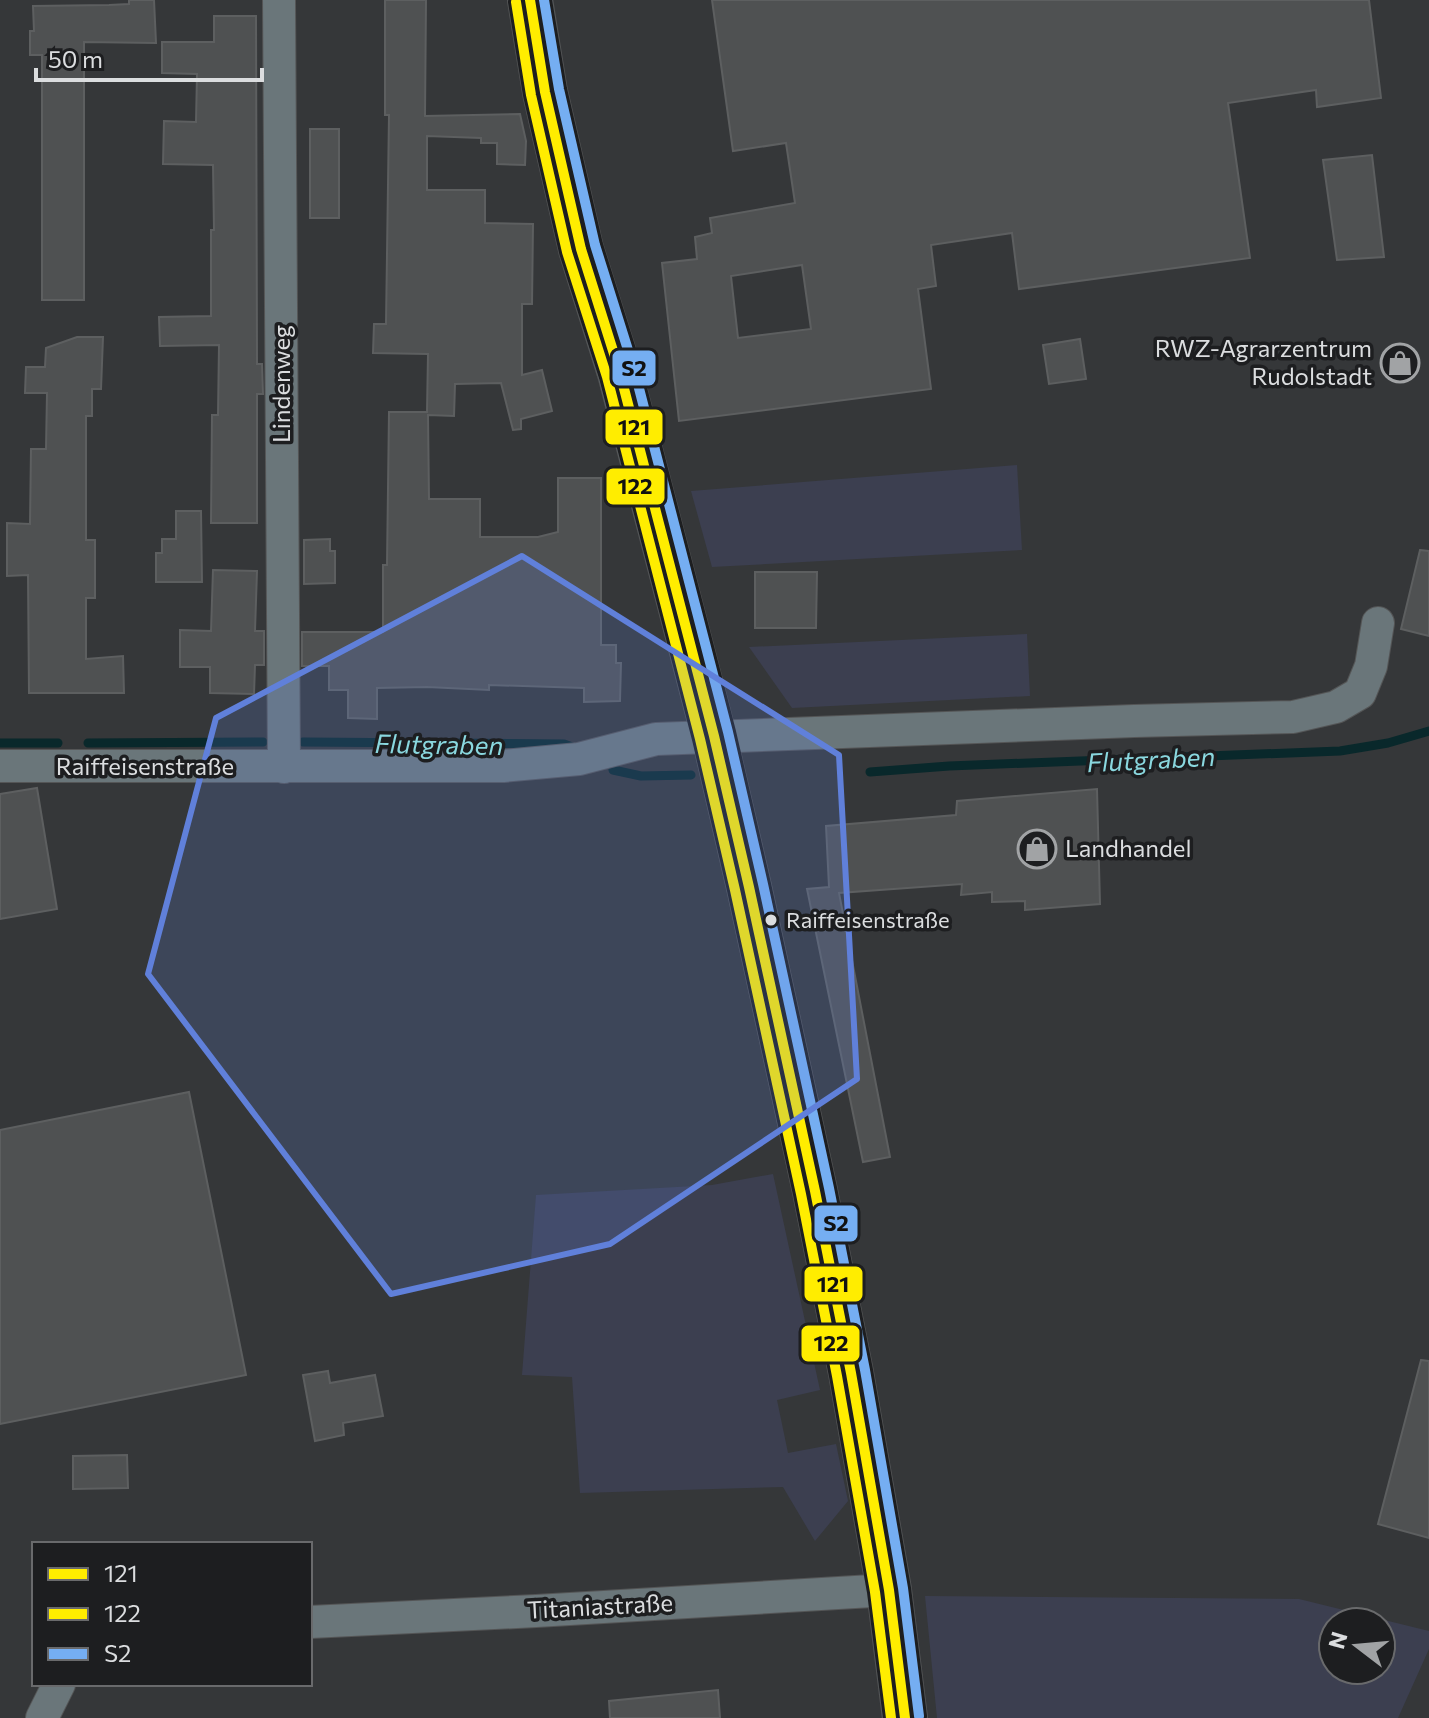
<svg xmlns="http://www.w3.org/2000/svg" width="1429" height="1718" font-family="Commissioner,sans-serif">
  <rect width="100%" height="100%" fill="#353739"/>
  <g fill="#3c3f50" fill-rule="evenodd">
    <polygon points="1017,465 1022,550 712,567 691,491"/>
    <polygon points="1027,634 1030,696 792,708 749,647"/>
    <polygon points="773,1174 820,1390 777,1400 788,1453 836,1444 848,1501 815,1541 783,1487 580,1493 572,1377 522,1375 536,1195 712,1185"/>
    <path d="M925,1596L1299,1599L1429,1631V1649L1398,1718H937ZM1381,1622V1670H1333V1622Z"/>
  </g>
  <g fill="none" stroke-linecap="round" stroke-linejoin="round">
    <g stroke="#09282b" stroke-width="9">
      <polyline points="303,742 564,744 575,748"/>
      <polyline points="0,743 58,743"/>
      <polyline points="88,743 263,742"/>
      <polyline points="613,770 641,776 691,775"/>
      <polyline points="870,772 949,766 1340,751 1388,743 1429,731"/>
    </g>
  </g>
  <g fill="#4f5152" stroke="#5d5f60" stroke-width="2" fill-rule="evenodd">
    <polygon points="129,0 154,0 156,43 84,42 84,300 42,300 42,55 30,55 30,31 34,31 33,6 109,5 129,4"/>
    <polygon points="385,0 426,0 425,116 520,114 526,141 525,165 497,164 497,143 481,143 481,138 427,136 427,190 485,190 485,223 533,224 532,304 522,304 522,375 542,370 552,411 521,419 521,429 513,430 501,383 455,384 454,416 428,415 429,499 480,499 480,537 538,537 558,532 558,478 601,478 601,645 616,645 616,663 621,663 620,701 584,702 584,688 489,685 489,690 427,687 377,688 377,719 348,718 348,690 329,690 329,666 302,666 302,632 383,632 383,565 387,565 389,412 427,412 428,354 373,353 374,324 386,324 389,115 385,115"/>
    <path d="M712,0H1369L1381,98L1317,107L1316,90L1228,103L1250,258L1019,289L1012,233L931,245L936,286L918,289L931,389L679,421L662,263L697,259L695,237L712,233L710,218L795,203L786,143L733,151ZM802,265L811,329L738,338L731,276Z"/>
    <polygon points="214,16 256,16 257,364 262,364 263,394 257,394 257,523 211,523 212,415 218,415 219,345 160,346 159,317 211,316 211,230 214,230 213,165 163,164 164,121 196,122 197,74 162,73 162,42 214,42"/>
    <rect x="310" y="129" width="29" height="89"/>
    <polygon points="1372,155 1384,257 1337,260 1323,160"/>
    <polygon points="77,337 103,337 101,389 92,389 92,416 86,416 86,540 95,540 95,598 86,598 86,659 123,656 124,693 29,693 28,575 7,576 7,523 30,524 31,449 46,449 47,393 25,393 26,367 45,367 46,348"/>
    <polygon points="1080,339 1086,379 1049,384 1043,345"/>
    <polygon points="176,511 201,511 202,582 156,582 156,553 162,553 162,539 176,539"/>
    <polygon points="330,539 330,551 335,551 335,583 304,584 304,540"/>
    <polygon points="1420,550 1429,551 1429,636 1401,629"/>
    <polygon points="213,570 257,571 255,631 264,631 264,665 255,665 254,694 210,693 210,667 180,667 180,630 211,631"/>
    <polygon points="755,572 817,572 816,628 755,628"/>
    <polygon points="37,788 57,909 0,919 0,794"/>
    <polygon points="1097,789 1100,904 1025,910 1025,901 992,902 992,892 961,895 962,884 839,893 890,1157 863,1162 807,889 829,887 826,826 956,815 957,801"/>
    <polygon points="189,1092 246,1375 0,1424 0,1130"/>
    <polygon points="1421,1360 1429,1361 1429,1538 1378,1524"/>
    <polygon points="328,1371 330,1383 375,1375 383,1416 343,1423 344,1435 315,1441 303,1375"/>
    <polygon points="127,1455 128,1488 73,1489 73,1456"/>
    <polygon points="718,1690 720,1718 610,1718 609,1701"/>
  </g>
  <g fill="none" stroke-linecap="round" stroke-linejoin="round">
    <g stroke="#545556" stroke-width="34">
      <g id="street">
        <polyline points="279,0 284,767"/>
        <polyline points="0,766 503,766 579,759 656,739 1134,721 1293,717 1336,707 1360,693 1371,666 1378,623"/>
        <polyline points="310,1622 536,1611 889,1590"/>
        <polyline points="42,1718 59,1684"/>
      </g>
    </g>
    <g stroke="#545556" stroke-width="46">
      <polyline id="secondary" points="530,0 545,92 581,249 620,373 714,736 749,887 815,1191 851,1373 889,1590 905,1718"/>
    </g>
    <use href="#street" stroke="#6a767a" stroke-width="32"/>
    <use href="#secondary" stroke="#636e73" stroke-width="44"/>
    <g stroke="#1d1e20" stroke-width="16">
      <polyline id="bus-1" points="530,0 545,92 581,249 620,373 714,736 749,887 815,1191 851,1373 889,1590 905,1718"/>
    </g>
    <g stroke="#1d1e20" stroke-width="16">
      <polyline id="bus-2" points="516,2 531,95 567,252 607,377 700,739 735,890 801,1194 837,1376 875,1592 891,1718"/>
    </g>
    <g stroke="#1d1e20" stroke-width="16">
      <polyline id="bus-3" points="544,0 559,89 595,245 634,369 728,732 763,884 829,1188 865,1370 903,1588 919,1716"/>
    </g>
    <use href="#bus-1" stroke="#ffed00" stroke-width="10"/>
    <use href="#bus-2" stroke="#ffed00" stroke-width="10"/>
    <use href="#bus-3" stroke="#75aef2" stroke-width="10"/>
  </g>
  <path fill="#6080da" fill-opacity="0.2" stroke="#6080da" stroke-width="6" stroke-linejoin="round" d="M522,556L839,755L857,1079L610,1244L391,1294L148,974L216,718Z"/>
  <defs>
    <g id="shop-ring" transform="scale(2)"><circle r="9.5" fill="#1d1e20" stroke="#a1a3a5" stroke-width="1.5"/><path d="M-5-2.5h2.3a2.7 3.5 0 0 1 5.4 0H5L5.5 6h-11ZM-1.5-2.5h3a1.5 2.3 0 0 0-3 0Z" fill="#a1a3a5"/></g>
  </defs>
  <g fill-rule="evenodd">
    <use href="#shop-ring" x="1400" y="363"/>
    <use href="#shop-ring" x="1037" y="849"/>
  </g>
  <circle fill="#dbdddf" stroke="#1d1e20" stroke-width="3" cx="771" cy="920" r="7"/>
  <g text-anchor="middle" stroke-width="7" stroke-linejoin="round" paint-order="stroke">
    <g font-size="22" fill="#dbdddf" stroke="#1d1e20" text-anchor="start">
      <text x="786" y="928">Raiffeisenstraße</text>
    </g>
    <g font-size="24" fill="#dbdddf" stroke="#1d1e20" text-anchor="end">
      <text x="1372" y="357">RWZ-Agrarzentrum<tspan x="1372" dy="28">Rudolstadt</tspan></text>
      <text x="1065" y="857" text-anchor="start">Landhandel</text>
    </g>
    <g font-size="24" fill="#dbdddf" stroke="#1d1e20">
      <text transform="translate(282 384) rotate(-90)" y="8">Lindenweg</text>
      <text x="145" y="775">Raiffeisenstraße</text>
      <text transform="translate(600 1607) rotate(-3)" y="8">Titaniastraße</text>
    </g>
    <g font-size="26" font-style="italic" fill="#8ad8df" stroke="#1d1e20">
      <text transform="translate(439 745) rotate(1)" y="9">Flutgraben</text>
      <text transform="translate(1151 760) rotate(-3)" y="9">Flutgraben</text>
    </g>
  </g>
  <g stroke="#1d1e20" stroke-width="3">
    <rect x="611" y="349" width="46" height="38" rx="8" fill="#75aef2"/>
    <rect x="604" y="408" width="60" height="38" rx="8" fill="#ffed00"/>
    <rect x="605" y="467" width="61" height="39" rx="8" fill="#ffed00"/>
    <rect x="813" y="1204" width="46" height="39" rx="8" fill="#75aef2"/>
    <rect x="803" y="1265" width="61" height="38" rx="8" fill="#ffed00"/>
    <rect x="800" y="1324" width="61" height="39" rx="8" fill="#ffed00"/>
  </g>
  <g font-size="22" text-anchor="middle" font-weight="bold" fill="#111">
    <text x="634" y="376">S2</text>
    <text x="634" y="435">121</text>
    <text x="635" y="494">122</text>
    <text x="836" y="1231">S2</text>
    <text x="833" y="1292">121</text>
    <text x="831" y="1351">122</text>
  </g>
  <rect x="32" y="1542" width="280" height="144" fill="#1d1e20" stroke="#696a6c" stroke-width="2"/>
  <rect x="48" y="1568" width="40" height="12" fill="#ffed00" stroke="#696a6c" stroke-width="2"/>
  <text x="104" y="1582" font-size="24" fill="#dbdddf">121</text>
  <rect x="48" y="1608" width="40" height="12" fill="#ffed00" stroke="#696a6c" stroke-width="2"/>
  <text x="104" y="1622" font-size="24" fill="#dbdddf">122</text>
  <rect x="48" y="1648" width="40" height="12" fill="#75aef2" stroke="#696a6c" stroke-width="2"/>
  <text x="104" y="1662" font-size="24" fill="#dbdddf">S2</text>
  <g transform="translate(1357 1646) rotate(286)"><circle r="38" fill="#1d1e20" stroke="#696a6c" stroke-width="2"/>
  <path d="M0-6L14 30L0 20L-14 30Z" fill="#a1a3a5"/>
  <text y="-12" font-size="22" font-weight="bold" text-anchor="middle" fill="#dbdddf">N</text>
  </g>
  <path d="M36 68v12h226v-12" fill="none" stroke="#dbdddf" stroke-width="4"/>
  <text x="48" y="68" font-size="24" fill="#dbdddf" stroke="#1d1e20" stroke-width="6" paint-order="stroke">50 m</text>
</svg>
